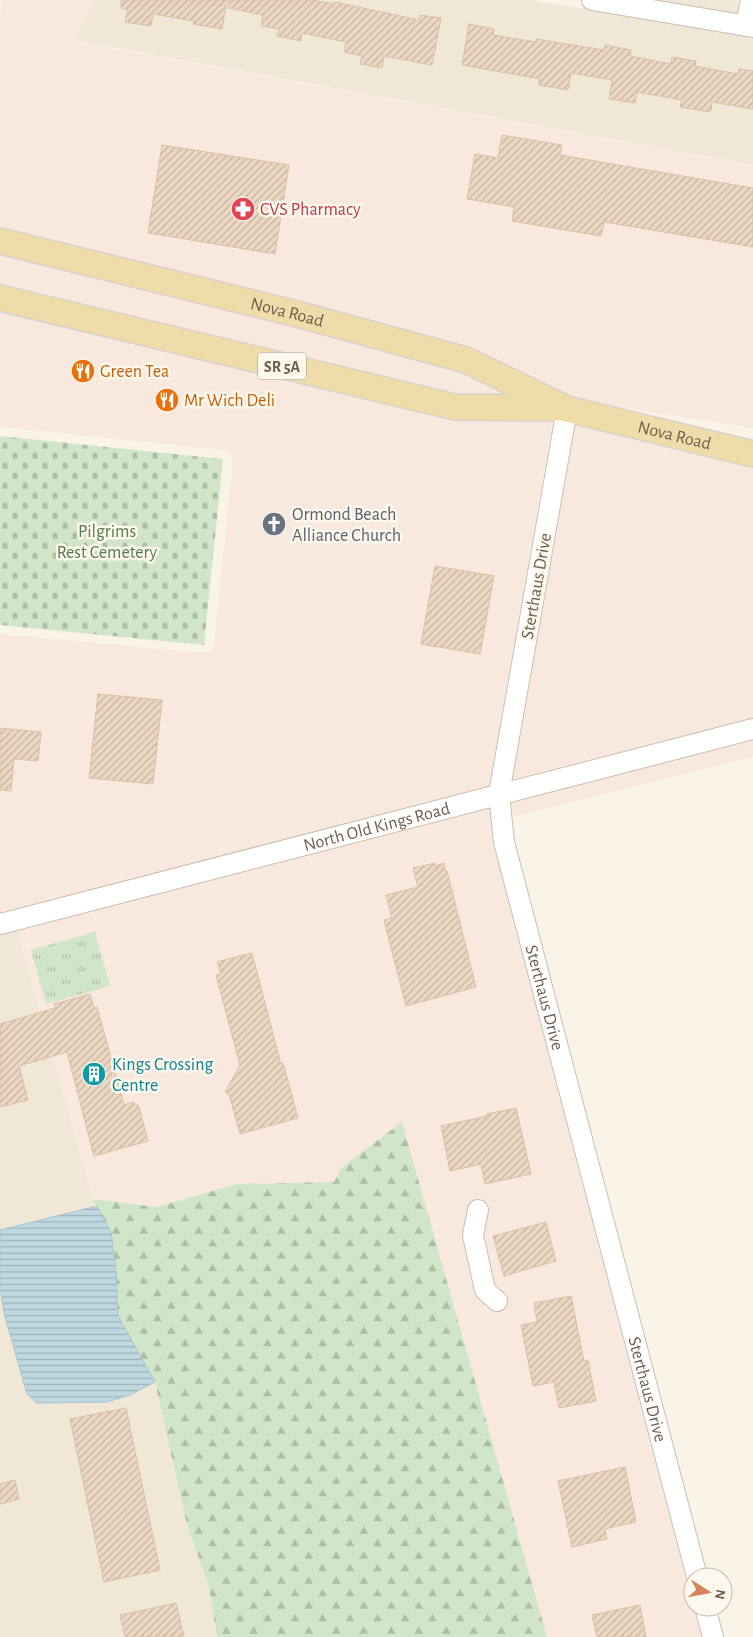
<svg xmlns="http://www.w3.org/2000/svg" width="753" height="1637" font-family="'Alegreya Sans',sans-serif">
  <defs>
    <pattern id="forest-firs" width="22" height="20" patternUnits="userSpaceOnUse" patternTransform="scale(1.25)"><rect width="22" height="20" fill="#d1e6c8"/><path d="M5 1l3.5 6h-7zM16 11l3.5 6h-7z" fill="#aebea5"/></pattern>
    <pattern id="cemetery-stones" width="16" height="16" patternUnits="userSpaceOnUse" patternTransform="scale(1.25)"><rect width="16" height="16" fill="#d1e6c8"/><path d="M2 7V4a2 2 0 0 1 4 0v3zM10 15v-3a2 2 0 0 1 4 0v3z" fill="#aebea5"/></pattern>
    <pattern id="park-tufts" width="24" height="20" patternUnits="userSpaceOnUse" patternTransform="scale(1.25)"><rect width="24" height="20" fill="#d1e6c8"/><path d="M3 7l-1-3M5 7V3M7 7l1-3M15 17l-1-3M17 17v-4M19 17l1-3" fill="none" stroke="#aebea5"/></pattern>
    <pattern id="water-rules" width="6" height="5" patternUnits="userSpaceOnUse" patternTransform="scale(1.25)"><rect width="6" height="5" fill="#bfd8e1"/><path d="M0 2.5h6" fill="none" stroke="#a0b2b9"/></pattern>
    <pattern id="building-hatch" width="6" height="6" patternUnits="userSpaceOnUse" patternTransform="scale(1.25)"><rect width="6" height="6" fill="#ecd7c3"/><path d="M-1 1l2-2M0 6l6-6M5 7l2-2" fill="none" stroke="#c4b2a1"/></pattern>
  </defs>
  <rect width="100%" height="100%" fill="#faf4e8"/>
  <g fill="#f0e7d7">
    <polygon points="94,0 529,0 753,37 753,165 73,40"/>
    <polygon points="654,0 739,0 737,14"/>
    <polygon points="17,931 93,1199 97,1206 0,1230 0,935"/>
    <polygon points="0,1287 4,1313 27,1394 79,1402 107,1402 130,1395 155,1382 187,1525 208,1583 217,1637 0,1637"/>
  </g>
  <g fill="#f8e8dd">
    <polygon points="2,0 94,0 74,41 753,165 753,428 579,401 577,399 569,398 0,231 0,15"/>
    <polygon points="0,252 294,324 462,369 520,398 456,396 0,288"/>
    <polygon points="0,309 553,419 489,786 0,913 0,634 204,653 210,652 214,646 233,460 232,455 224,450 0,427"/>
    <polygon points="576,421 753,465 753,719 513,779"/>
    <polygon points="753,740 753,757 513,817 511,801"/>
    <polygon points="489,807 493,844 701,1637 547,1637 402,1123 341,1168 334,1182 237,1184 156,1207 93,1199 17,931"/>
  </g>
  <polygon fill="url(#forest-firs)" points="402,1122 547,1637 217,1637 208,1583 187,1525 155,1382 118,1316 116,1269 111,1233 93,1199 156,1207 237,1184 334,1182 341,1168"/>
  <polygon fill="url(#cemetery-stones)" points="0,436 223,459 204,645 0,625"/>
  <polygon fill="url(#park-tufts)" points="95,932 110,986 46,1004 31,950"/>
  <polygon fill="url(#water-rules)" stroke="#a6c6d1" points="97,1206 111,1232 116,1269 118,1316 155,1382 130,1395 107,1402 37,1403 27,1394 4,1313 0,1287 0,1230"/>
  <g fill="url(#building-hatch)" stroke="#dcc0a5">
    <polygon points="121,0 227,0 222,29 193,24 194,21 153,14 151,26 125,22 128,10 121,8"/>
    <polygon points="229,0 312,0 334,4 335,2 419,20 420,15 441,18 432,65 384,56 382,68 360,64 362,56 344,52 346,42 302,33 301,41 277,36 279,29 261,26 263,15 228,8"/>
    <polygon points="469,24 494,29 493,35 536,42 536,39 604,50 605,45 631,50 630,56 671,64 672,57 696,61 695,66 738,74 739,69 753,71 753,109 712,102 711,112 680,107 682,100 637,92 635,103 609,99 612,80 571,73 568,90 539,85 540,79 462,65"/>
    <polygon points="502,135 562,145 560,155 753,188 753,247 604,222 601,236 512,221 514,207 467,199 475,154 498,158"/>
    <polygon points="162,145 289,165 275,254 148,233"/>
    <polygon points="435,566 494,576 480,654 421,644"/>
    <polygon points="98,694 162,700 153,784 89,778"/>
    <polygon points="0,728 41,732 38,761 14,759 11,791 0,790"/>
    <polygon points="435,863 435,866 444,863 445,871 447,871 476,987 406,1006 384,920 392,918 386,895 418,887 413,868"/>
    <polygon points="252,953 281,1064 283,1063 298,1118 240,1134 229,1094 225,1092 240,1065 216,975 221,974 217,962"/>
    <polygon points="90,994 94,1008 97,1007 124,1105 132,1102 139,1106 148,1141 94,1156 67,1052 19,1066 28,1100 0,1107 0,1024 55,1008 54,1004"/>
    <polygon points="516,1108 531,1174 485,1184 481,1164 450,1171 441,1126 487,1116 487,1114"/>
    <polygon points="546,1222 556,1261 504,1276 493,1236"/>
    <polygon points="571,1296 584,1361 588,1360 596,1401 559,1408 554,1382 533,1386 521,1325 537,1322 534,1303"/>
    <polygon points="126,1408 160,1570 104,1582 70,1419"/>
    <polygon points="625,1467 636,1522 605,1529 607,1539 572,1547 558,1481"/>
    <polygon points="15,1480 19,1499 0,1504 0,1484"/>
    <polygon points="176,1603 184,1637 125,1637 120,1615"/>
    <polygon points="640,1605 646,1637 597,1637 592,1615"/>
  </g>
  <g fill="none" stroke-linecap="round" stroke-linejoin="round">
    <g stroke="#cabdaf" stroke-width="22">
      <g id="minor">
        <polyline points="592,0 753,27"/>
        <polyline points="746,26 751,0"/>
        <path id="s1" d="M567,409L499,794L504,842L697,1577"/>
        <path id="s2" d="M0,924L753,729"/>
        <polyline points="478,1210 473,1235 485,1290 497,1301"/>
        <polyline points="705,1607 713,1637"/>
      </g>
    </g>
    <g stroke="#d7d2ce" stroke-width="28">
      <g id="major">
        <path id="s3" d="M0,241L297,314L466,360L567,409L753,454"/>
        <polyline points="0,298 455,407 560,408"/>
      </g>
    </g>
    <use href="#minor" stroke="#fff" stroke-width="20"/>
    <use href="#major" stroke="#f0dca8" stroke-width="25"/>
  </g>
  <defs>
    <g id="pharmacy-disc" transform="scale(1.25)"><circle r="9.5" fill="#e0444e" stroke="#fdf8ee"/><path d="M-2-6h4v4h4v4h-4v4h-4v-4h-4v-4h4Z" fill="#fff"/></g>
    <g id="restaurant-disc" transform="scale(1.25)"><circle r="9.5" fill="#e8710a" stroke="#fdf8ee"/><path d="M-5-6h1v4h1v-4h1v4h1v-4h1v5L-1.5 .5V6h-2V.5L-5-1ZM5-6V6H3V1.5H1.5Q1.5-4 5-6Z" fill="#fff"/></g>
    <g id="church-disc" transform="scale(1.25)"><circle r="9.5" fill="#6b7280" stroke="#fdf8ee"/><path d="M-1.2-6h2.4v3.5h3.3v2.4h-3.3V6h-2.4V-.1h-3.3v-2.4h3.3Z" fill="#fff"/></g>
    <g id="building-disc" transform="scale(1.25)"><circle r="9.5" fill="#0f9aa8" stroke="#fdf8ee"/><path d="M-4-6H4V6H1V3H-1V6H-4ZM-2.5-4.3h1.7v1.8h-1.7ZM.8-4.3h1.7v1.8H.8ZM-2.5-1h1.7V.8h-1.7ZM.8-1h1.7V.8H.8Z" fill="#fff"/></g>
  </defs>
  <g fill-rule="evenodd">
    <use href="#pharmacy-disc" x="243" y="209"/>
    <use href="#restaurant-disc" x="83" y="371"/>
    <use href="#restaurant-disc" x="167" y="400"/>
    <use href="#church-disc" x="274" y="524"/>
    <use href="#building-disc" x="94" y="1074"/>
  </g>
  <g text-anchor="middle" stroke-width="5" stroke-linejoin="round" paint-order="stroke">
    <rect fill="#fdf8ee" stroke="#9a8c7f" stroke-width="1" x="258" y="352.5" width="48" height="27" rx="4"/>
    <g font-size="16" font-weight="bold" fill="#705e4f">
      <text x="282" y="372">SR 5A</text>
    </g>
    <g font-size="18" fill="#be3a42" stroke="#fdf8ee" text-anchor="start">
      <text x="260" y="215">CVS Pharmacy</text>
    </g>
    <g font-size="18" fill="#705e4f" stroke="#fdf8ee">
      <text dy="6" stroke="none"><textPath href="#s3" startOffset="296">Nova Road</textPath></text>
      <text dy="6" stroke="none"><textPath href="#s3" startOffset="704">Nova Road</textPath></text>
      <text transform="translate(536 586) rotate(-80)" y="6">Sterthaus Drive</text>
      <text dy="6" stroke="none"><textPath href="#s2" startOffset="389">North Old Kings Road</textPath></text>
      <text dy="6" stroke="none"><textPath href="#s1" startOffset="600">Sterthaus Drive</textPath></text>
      <text dy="6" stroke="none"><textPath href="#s1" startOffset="1005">Sterthaus Drive</textPath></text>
    </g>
    <g font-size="18" fill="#c56008" stroke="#fdf8ee" text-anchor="start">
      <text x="100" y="377">Green Tea</text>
      <text x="184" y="406">Mr Wich Deli</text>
    </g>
    <g font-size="18" fill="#5b616d" stroke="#fdf8ee" text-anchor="start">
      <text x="292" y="520">Ormond Beach<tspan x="292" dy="21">Alliance Church</tspan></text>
    </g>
    <g font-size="18" fill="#547a4c" stroke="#fdf8ee">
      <text x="107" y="537">Pilgrims<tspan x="107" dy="21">Rest Cemetery</tspan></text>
    </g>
    <g font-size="18" fill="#0d838f" stroke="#fdf8ee" text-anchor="start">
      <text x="112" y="1070">Kings Crossing<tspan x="112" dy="21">Centre</tspan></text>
    </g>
  </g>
  <g transform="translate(708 1592) rotate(101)"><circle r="24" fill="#fdf8ee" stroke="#c5baae"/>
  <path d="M0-4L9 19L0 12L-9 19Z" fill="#d4835c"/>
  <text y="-8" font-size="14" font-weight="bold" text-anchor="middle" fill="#705e4f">N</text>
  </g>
</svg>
